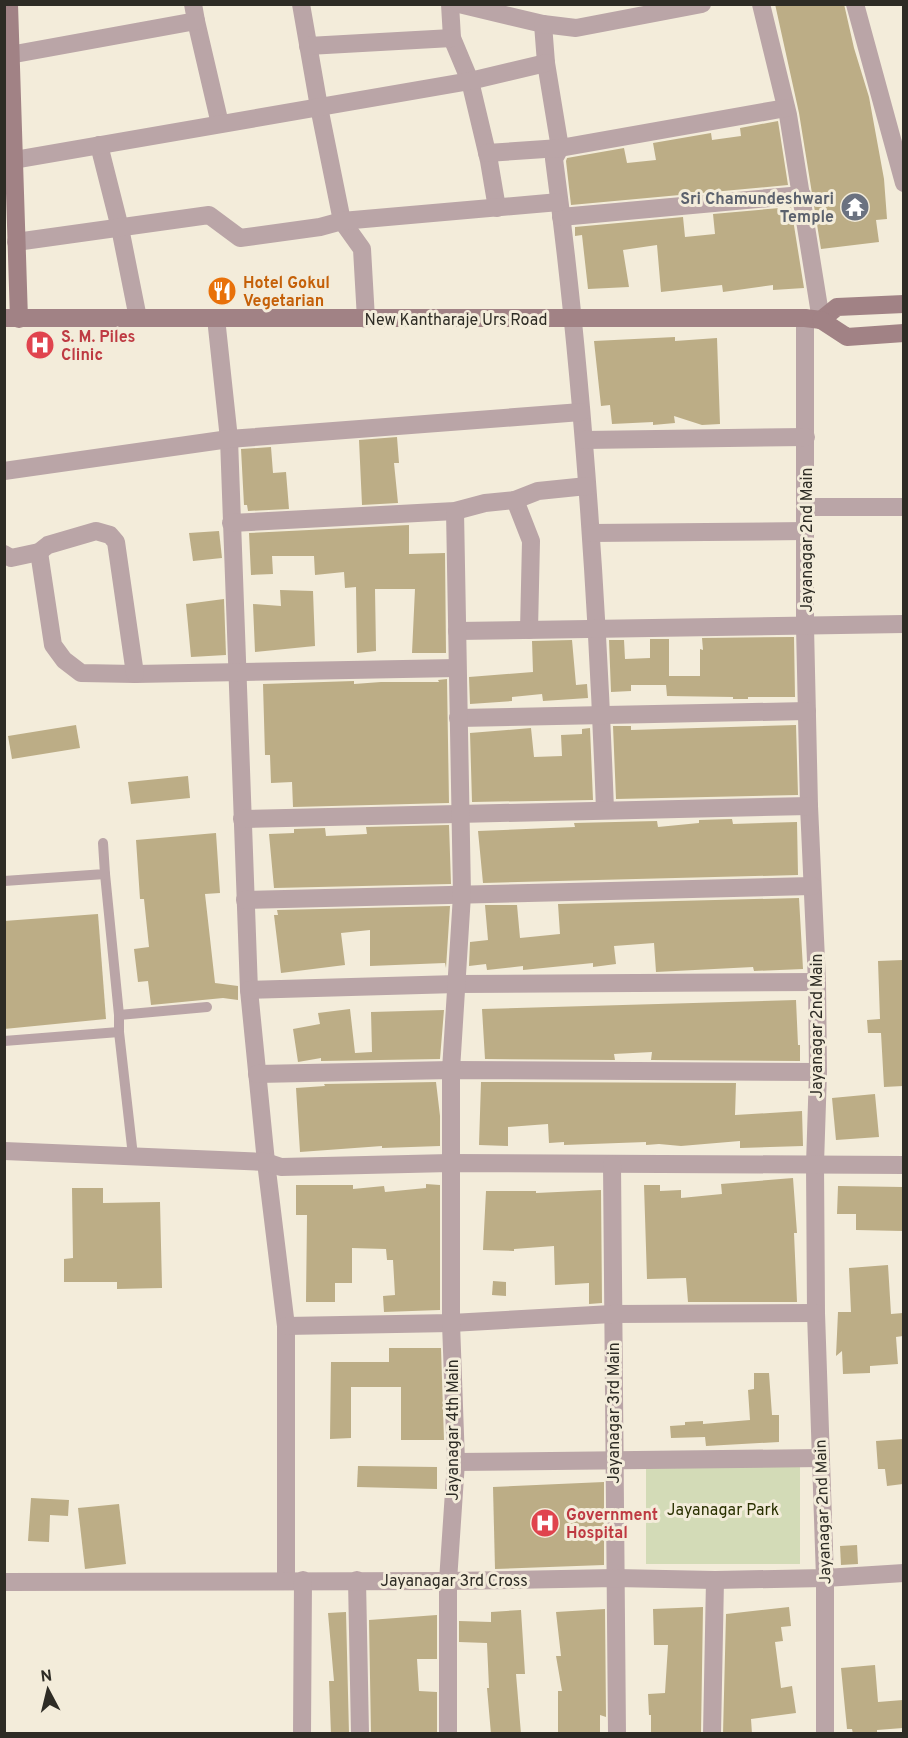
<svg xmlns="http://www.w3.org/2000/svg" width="908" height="1738" font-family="Overpass,sans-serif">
  <rect width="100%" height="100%" fill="#f3ecda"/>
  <polygon fill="#d3dbb7" points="800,1452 800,1564 646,1564 646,1454"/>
  <g fill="#bcad86">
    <polygon points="775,4 844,4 854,48 869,97 884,179 887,219 876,220 879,242 821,249 799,113"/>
    <polygon points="778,121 788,185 571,205 566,161 567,158 624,148 627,163 656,160 653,143 711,133 712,140 741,136 740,128"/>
    <polygon points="791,207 804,288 773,290 773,285 723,292 722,285 661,292 657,245 623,250 629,287 588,289 582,235 575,236 575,227 683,217 685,237 715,234 713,214"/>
    <polygon points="675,337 675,341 717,338 720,424 702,425 674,416 675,423 653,425 653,422 612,424 610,405 601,406 594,341"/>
    <polygon points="397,437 399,463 394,463 398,503 362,505 359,440"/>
    <polygon points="271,447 273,473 286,472 289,509 248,511 247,505 244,505 241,449"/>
    <polygon points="409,525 409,554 445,553 446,653 412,653 415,589 375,589 376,651 357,653 356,587 345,588 344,572 315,575 314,556 272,556 273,574 251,575 249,533"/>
    <polygon points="219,531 222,558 193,561 189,533"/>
    <polygon points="280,590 313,591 315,646 255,652 253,604 281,606"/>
    <polygon points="224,599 226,655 191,657 186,604"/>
    <polygon points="794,637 795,697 748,697 748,699 733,699 733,697 667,696 666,685 631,685 631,691 611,692 609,640 624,640 625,659 650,658 650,639 669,639 669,676 700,676 700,649 703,650 702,638"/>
    <polygon points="572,640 576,685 587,684 588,698 543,701 542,694 512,697 512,701 470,704 469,677 533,672 532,641"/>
    <polygon points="447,679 449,803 293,807 292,782 271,783 270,755 265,755 263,684 354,681 354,684 381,682 439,682 438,680"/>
    <polygon points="76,725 80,748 12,759 8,736"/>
    <polygon points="796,725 798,795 616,799 613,726 631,726 631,730"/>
    <polygon points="531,728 534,757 562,756 561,735 582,734 582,729 590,728 593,800 472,802 470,733"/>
    <polygon points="188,776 190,798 131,804 128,782"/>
    <polygon points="732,819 733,824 797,822 798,875 483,883 478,831 575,827 574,823 657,821 658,827 699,823 699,820"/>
    <polygon points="449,825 451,884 274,888 269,834 294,833 294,829 325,828 326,836 367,834 366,827"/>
    <polygon points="216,833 220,893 205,894 215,983 238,986 238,1000 223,998 151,1005 148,981 138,982 134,949 149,947 144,899 140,899 136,840"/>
    <polygon points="799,898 803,969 754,971 753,967 656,972 654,943 614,946 616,964 593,967 593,963 523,970 523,966 487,970 486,964 469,966 470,942 488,940 485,905 517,905 520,938 560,934 558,904"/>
    <polygon points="450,906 446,968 445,963 370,966 370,930 341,933 345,965 281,973 274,915 278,915 277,910"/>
    <polygon points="98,914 106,1019 4,1029 4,921"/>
    <polygon points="903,960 903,1086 884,1087 881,1033 868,1033 867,1020 880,1019 878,961"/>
    <polygon points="796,1000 798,1045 800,1045 800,1061 651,1060 652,1052 614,1054 615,1060 485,1059 482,1009"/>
    <polygon points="350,1009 355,1053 372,1052 371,1012 444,1010 440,1059 321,1061 321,1058 298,1062 293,1029 320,1024 318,1013"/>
    <polygon points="436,1082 440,1116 440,1146 382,1148 382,1146 300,1152 296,1088 325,1086 324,1084"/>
    <polygon points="481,1082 736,1083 735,1115 802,1111 803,1146 740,1148 740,1141 681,1146 659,1144 646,1145 646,1142 564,1145 564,1142 549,1143 548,1124 508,1127 508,1146 479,1145"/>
    <polygon points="875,1094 879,1137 836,1140 832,1098"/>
    <polygon points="793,1178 797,1233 794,1233 797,1302 688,1302 686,1278 647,1279 644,1185 660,1185 660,1191 681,1190 681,1198 722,1194 721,1184"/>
    <polygon points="426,1184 440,1185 440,1310 384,1312 383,1296 395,1295 393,1260 387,1260 386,1249 352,1248 352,1283 335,1283 335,1302 306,1302 307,1215 296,1215 296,1185 353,1185 353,1189 384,1186 385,1192 426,1188"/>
    <polygon points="838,1186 903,1187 903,1231 856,1230 856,1214 837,1214"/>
    <polygon points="72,1188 103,1188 103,1203 160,1202 162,1288 117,1289 117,1282 64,1282 64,1259 73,1258"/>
    <polygon points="601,1190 602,1303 589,1304 589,1283 555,1285 554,1246 514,1249 514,1251 483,1250 486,1191 536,1191 536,1193"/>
    <polygon points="888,1265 891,1314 903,1313 903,1336 896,1337 898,1364 870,1366 870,1373 843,1374 842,1351 836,1356 838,1312 851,1312 849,1268"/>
    <polygon points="493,1281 506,1282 506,1296 492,1295"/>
    <polygon points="389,1348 441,1348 444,1440 401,1440 401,1387 351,1387 351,1438 330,1439 331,1362 389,1362"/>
    <polygon points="754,1373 769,1373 772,1415 779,1415 779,1442 706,1446 705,1437 671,1438 670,1426 685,1425 685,1422 703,1421 703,1424 750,1420 748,1390 754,1389"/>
    <polygon points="903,1439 903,1484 887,1486 885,1469 878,1469 876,1441"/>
    <polygon points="358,1466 437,1467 437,1489 357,1487"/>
    <polygon points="604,1482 604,1565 495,1569 493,1487"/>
    <polygon points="31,1498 69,1500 68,1516 50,1515 49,1542 28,1541"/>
    <polygon points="119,1504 126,1564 85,1569 78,1508"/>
    <polygon points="857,1545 858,1564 841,1565 840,1546"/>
    <polygon points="703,1607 701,1734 651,1734 651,1715 649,1715 648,1694 665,1693 668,1645 654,1645 653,1609"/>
    <polygon points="789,1607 791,1626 781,1627 783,1641 775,1642 781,1688 792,1686 796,1713 751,1719 752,1734 723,1734 726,1614"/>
    <polygon points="605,1609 606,1717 600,1715 600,1734 558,1734 558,1691 562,1691 556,1656 561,1656 556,1612"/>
    <polygon points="521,1610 525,1674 516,1674 521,1734 491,1734 487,1688 489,1688 487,1643 459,1642 459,1621 491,1622 491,1612"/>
    <polygon points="346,1612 349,1734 331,1734 329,1681 334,1681 328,1613"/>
    <polygon points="437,1615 437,1659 417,1659 419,1691 437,1692 437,1734 371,1734 369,1620"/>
    <polygon points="875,1665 878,1702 903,1700 903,1728 877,1730 877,1734 853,1734 852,1729 847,1729 841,1668"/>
  </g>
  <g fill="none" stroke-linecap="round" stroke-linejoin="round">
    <g stroke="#baa5a7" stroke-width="10">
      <polyline points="105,874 119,1015 119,1032 133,1156"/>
      <polyline points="4,881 105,874 103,843"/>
      <polyline points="119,1015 207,1007"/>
      <polyline points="4,1041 119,1032"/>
    </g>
    <g stroke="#baa5a7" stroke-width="18">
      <polyline points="301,4 319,107 342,221 362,249 366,319"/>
      <polyline points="450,4 452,38 470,81 489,161 497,208"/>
      <path d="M459,4L543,24L546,63L560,148L554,159C583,375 597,593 605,810"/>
      <polyline points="761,4 788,115 821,320"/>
      <polyline points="855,4 904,183"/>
      <polyline points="196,21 220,124"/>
      <polyline points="543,24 576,28 702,4"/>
      <polyline points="308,46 452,38"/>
      <polyline points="4,56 196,21 193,4"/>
      <polyline points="99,145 120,228 138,318"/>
      <polyline points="487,153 560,148 786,108"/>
      <polyline points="14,160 470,81 546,63"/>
      <polyline points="561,217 802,195"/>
      <polyline points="16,242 209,215 240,238 320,227 342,221 559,202"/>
      <polyline points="216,318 229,439 249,990 266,1162 286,1326 286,1580"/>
      <polyline points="805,318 805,626 809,806 817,982 818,1072 815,1164 816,1313 825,1578 825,1734"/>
      <polyline points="584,440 806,437"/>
      <polyline points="4,471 229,439 581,412"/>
      <polyline points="515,500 531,541 529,630"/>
      <polyline points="806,507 904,507"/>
      <polyline points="231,523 455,511 485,503 515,500 538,491 587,486"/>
      <polyline points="591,533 806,531"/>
      <polyline points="39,552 53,645 64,660 81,673 135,674 457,668"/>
      <polyline points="4,554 11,558 39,552 48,545 96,531 110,535 116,542 135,674"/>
      <polyline points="457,631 904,624"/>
      <polyline points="458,718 807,711"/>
      <polyline points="242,819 809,806"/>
      <polyline points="245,900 812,886"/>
      <polyline points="249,990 457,984 817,982"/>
      <polyline points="257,1074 451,1070 818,1072"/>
      <polyline points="4,1151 266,1162 281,1167 450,1163 904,1165"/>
      <polyline points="612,1164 617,1734"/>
      <polyline points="286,1326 451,1323 612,1314 816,1313"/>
      <polyline points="456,1462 821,1458"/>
      <polyline points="357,1580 360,1734"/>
      <polyline points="4,1582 448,1581 615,1578 715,1580 825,1578 904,1573"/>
      <polyline points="302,1734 303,1580"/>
      <polyline points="448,1734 448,1581 456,1462 451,1323 451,1070 462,895 455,511"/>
      <polyline points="712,1734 715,1580"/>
    </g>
    <g stroke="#a18285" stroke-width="18">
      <polyline points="9,4 19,319"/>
      <polyline points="4,318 805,318 821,320 837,307 904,304"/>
      <polyline points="821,320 847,337 904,333"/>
    </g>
  </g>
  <defs>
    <g id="temple-disc" transform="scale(1.5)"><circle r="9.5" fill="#6b7280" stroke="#f3ecda"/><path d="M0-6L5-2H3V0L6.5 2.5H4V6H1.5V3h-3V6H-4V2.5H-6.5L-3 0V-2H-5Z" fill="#fff"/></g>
    <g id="restaurant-disc" transform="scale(1.5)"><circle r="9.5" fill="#e8710a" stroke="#f3ecda"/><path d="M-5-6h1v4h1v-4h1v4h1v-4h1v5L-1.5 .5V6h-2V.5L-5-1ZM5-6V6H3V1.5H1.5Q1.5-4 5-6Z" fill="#fff"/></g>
    <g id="hospital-disc" transform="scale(1.5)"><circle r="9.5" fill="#e0444e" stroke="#f3ecda"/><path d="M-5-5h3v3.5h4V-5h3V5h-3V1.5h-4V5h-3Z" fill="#fff"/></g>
  </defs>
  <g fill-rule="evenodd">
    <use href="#temple-disc" x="855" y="207"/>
    <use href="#restaurant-disc" x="222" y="291"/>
    <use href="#hospital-disc" x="40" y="345"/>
    <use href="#hospital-disc" x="545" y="1523"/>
  </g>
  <g text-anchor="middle" stroke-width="6" stroke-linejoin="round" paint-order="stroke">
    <g font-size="16" font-weight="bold" fill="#5b616d" stroke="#f3ecda" text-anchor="end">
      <text x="834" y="204">Sri Chamundeshwari<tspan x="834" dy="18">Temple</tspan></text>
    </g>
    <g font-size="16" font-weight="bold" fill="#c56008" stroke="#f3ecda" text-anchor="start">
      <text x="243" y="288">Hotel Gokul<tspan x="243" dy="18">Vegetarian</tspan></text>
    </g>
    <g font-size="16" fill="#2e2c25" stroke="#f3ecda">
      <text x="456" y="325">New Kantharaje Urs Road</text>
      <text transform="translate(806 540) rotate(-90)" y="6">Jayanagar 2nd Main</text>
      <text transform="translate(816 1026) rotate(-90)" y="6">Jayanagar 2nd Main</text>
      <text transform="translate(613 1413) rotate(-90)" y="6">Jayanagar 3rd Main</text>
      <text transform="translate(452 1430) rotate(-90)" y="6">Jayanagar 4th Main</text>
      <text transform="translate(822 1512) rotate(-92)" y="6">Jayanagar 2nd Main</text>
      <text x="454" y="1586">Jayanagar 3rd Cross</text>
    </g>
    <g font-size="16" font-weight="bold" fill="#be3a42" stroke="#f3ecda" text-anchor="start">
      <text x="61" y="342">S. M. Piles<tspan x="61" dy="18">Clinic</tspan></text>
      <text x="566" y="1520">Government<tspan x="566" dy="18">Hospital</tspan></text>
    </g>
    <g font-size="16" fill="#2a3000" stroke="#f3ecda">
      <text x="723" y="1515">Jayanagar Park</text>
    </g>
  </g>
  <rect width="908" height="1738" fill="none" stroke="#2e2c25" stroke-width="12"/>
  <g transform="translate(48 1690) rotate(353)" stroke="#f3ecda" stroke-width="4.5" paint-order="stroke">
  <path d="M0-4.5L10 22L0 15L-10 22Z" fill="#2e2c25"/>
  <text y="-9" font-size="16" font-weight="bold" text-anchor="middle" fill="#2e2c25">N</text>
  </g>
</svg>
